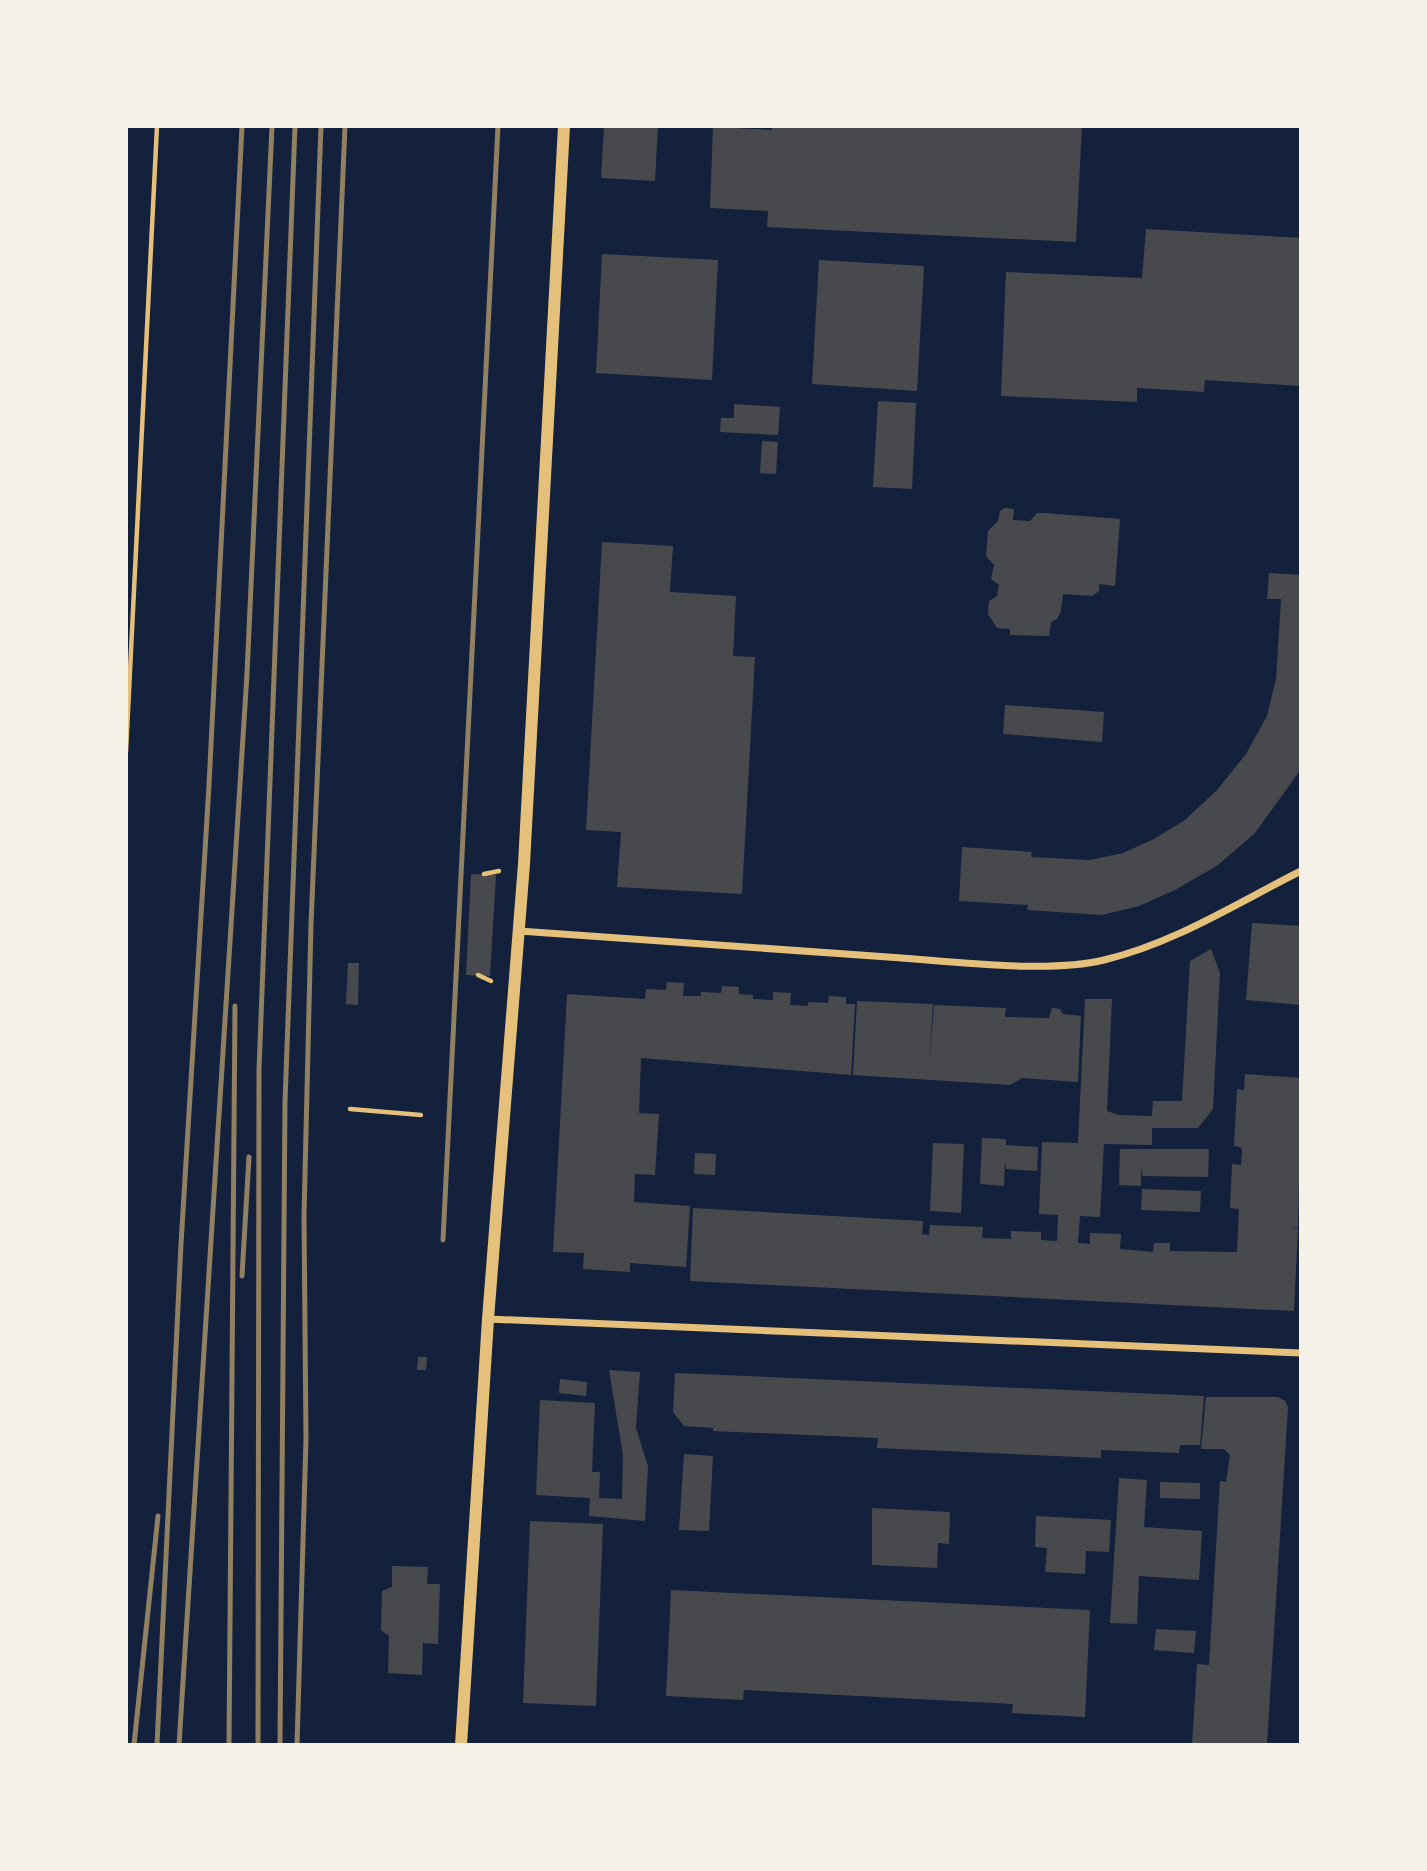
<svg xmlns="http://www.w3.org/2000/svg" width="1427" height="1871" font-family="'Work Sans',sans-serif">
  <rect width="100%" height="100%" fill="#14213d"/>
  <g fill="#48494c">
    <polygon points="604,126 658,126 655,181 601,178"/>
    <polygon points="772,126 1082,126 1076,242 767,227 768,211 710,208 713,127 772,130"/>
    <polygon points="1146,229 1301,238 1301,386 1205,380 1204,392 1137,388 1137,402 1001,396 1006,272 1142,278"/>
    <polygon points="602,254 718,260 712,380 596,373"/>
    <polygon points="819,260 924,266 917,391 812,384"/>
    <polygon points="878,401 916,403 912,489 873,487"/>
    <polygon points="734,404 780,407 778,435 720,432 721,418 734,418"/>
    <polygon points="762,441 778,442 776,474 760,473"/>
    <polygon points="1005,508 1014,509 1013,520 1030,521 1037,513 1044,513 1120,519 1115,586 1099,584 1099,591 1092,596 1063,594 1061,611 1057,619 1051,622 1049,636 1010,635 1010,629 997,628 988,614 989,601 997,596 999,585 991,579 994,565 986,556 988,531 998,521 1000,511"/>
    <polygon points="602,542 673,546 670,592 736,596 733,656 755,657 742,894 617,887 621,832 586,830"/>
    <polygon points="1269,573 1301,575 1301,769 1255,833 1218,865 1175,890 1139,906 1102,915 1027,910 1028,905 959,901 962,847 1032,852 1031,857 1090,860 1123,853 1154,839 1185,820 1217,790 1246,754 1267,716 1276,679 1281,599 1267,599"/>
    <polygon points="1005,705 1104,712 1102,742 1003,734"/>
    <polygon points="471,874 496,875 490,976 466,975"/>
    <polygon points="1252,923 1301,926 1301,1005 1246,1000"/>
    <polygon points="1211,949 1220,973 1213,1109 1198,1128 1152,1128 1152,1145 1104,1144 1100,1217 1080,1216 1078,1243 1090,1244 1090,1233 1121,1234 1120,1249 1153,1252 1154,1243 1170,1243 1170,1251 1237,1252 1239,1209 1230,1208 1232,1164 1241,1165 1242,1152 1241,1147 1234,1146 1237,1089 1244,1090 1245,1074 1301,1078 1298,1228 1290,1229 1298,1229 1294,1311 690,1281 693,1208 923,1221 922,1234 929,1235 930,1225 983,1227 982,1238 1011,1239 1011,1231 1041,1232 1041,1240 1057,1241 1058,1215 1039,1214 1042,1142 1078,1143 1085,999 1112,999 1107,1111 1119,1115 1152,1116 1153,1101 1182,1101 1190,961"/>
    <polygon points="348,963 359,963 358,1005 346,1004"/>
    <polygon points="667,982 684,983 683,996 701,996 701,992 721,993 722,986 739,987 739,994 753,995 753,999 773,1000 773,992 791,993 790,1005 808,1006 808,1002 828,1003 829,996 846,997 846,1004 855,1004 851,1075 641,1058 639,1113 659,1114 655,1175 635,1174 634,1202 690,1206 686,1267 630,1263 630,1272 583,1269 584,1253 553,1252 567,994 645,999 646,989 666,990"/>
    <polygon points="857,1001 933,1004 929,1066 934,1005 1006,1008 1005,1017 1049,1018 1052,1008 1060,1009 1063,1014 1081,1016 1078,1082 1022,1078 1010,1085 853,1075"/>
    <polygon points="982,1138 1006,1139 1006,1145 1038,1147 1037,1171 1006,1169 1005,1160 1004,1186 980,1184"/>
    <polygon points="933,1143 964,1144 961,1213 930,1211"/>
    <polygon points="1120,1149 1209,1149 1208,1177 1142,1176 1141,1164 1141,1186 1119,1185"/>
    <polygon points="695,1153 716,1154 715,1175 694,1174"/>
    <polygon points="1142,1189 1201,1191 1200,1212 1141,1210"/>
    <polygon points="418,1357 427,1357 426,1370 417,1370"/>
    <polygon points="609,1370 640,1372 636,1428 648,1466 645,1521 589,1516 590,1498 536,1495 540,1400 595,1403 592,1472 600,1472 599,1498 622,1499 623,1455"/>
    <polygon points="675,1373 1204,1396 1200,1445 1180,1445 1179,1453 1101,1450 1101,1458 877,1448 878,1438 713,1431 713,1428 684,1426 673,1412"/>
    <polygon points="560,1379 587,1382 586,1396 559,1393"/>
    <polygon points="1206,1397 1278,1397 1285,1401 1288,1407 1267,1745 1192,1745 1197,1664 1209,1665 1220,1481 1226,1482 1230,1455 1224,1449 1201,1449"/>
    <polygon points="684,1454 713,1456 709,1531 679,1530"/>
    <polygon points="1119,1478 1147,1480 1144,1527 1202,1531 1199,1580 1139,1576 1137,1624 1110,1623"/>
    <polygon points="1160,1482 1200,1483 1200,1499 1160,1498"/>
    <polygon points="872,1508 950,1512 949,1544 938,1543 937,1568 872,1565"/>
    <polygon points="1036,1516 1111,1520 1109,1552 1086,1551 1085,1574 1045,1572 1047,1548 1035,1547"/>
    <polygon points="530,1521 603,1524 596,1706 523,1703"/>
    <polygon points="392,1566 428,1567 427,1584 440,1584 438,1644 423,1643 422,1675 388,1673 389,1636 381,1630 382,1591 392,1587"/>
    <polygon points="671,1590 1090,1610 1085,1717 1012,1713 1013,1704 744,1690 743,1700 666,1696"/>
    <polygon points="1156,1629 1196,1631 1194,1653 1154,1650"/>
  </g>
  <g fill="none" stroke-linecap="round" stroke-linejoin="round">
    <g stroke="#e5c07b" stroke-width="4.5">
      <polyline points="126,752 157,126"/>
      <polyline points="484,874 499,871"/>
      <polyline points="478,975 491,981"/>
      <polyline points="350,1109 421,1115"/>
    </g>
    <g stroke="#e5c07b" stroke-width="7">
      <path d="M519,931C642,940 765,948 888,957C948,961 1047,974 1104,960C1175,943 1237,903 1301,871"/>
      <polyline points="488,1319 1301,1353"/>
    </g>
    <polyline stroke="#e5c07b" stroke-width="12" points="461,1745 488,1319 524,864 564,126"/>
    <g stroke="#918062" stroke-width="5">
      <polyline points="443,1240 498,126"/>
      <polyline points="242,1276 249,1157"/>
      <polyline points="134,1745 158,1516"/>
      <polyline points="157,1745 181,1244 209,785 242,126"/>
      <polyline points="179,1745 247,674 272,126"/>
      <polyline points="229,1745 235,1006"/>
      <polyline points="258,1745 259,1070 295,126"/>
      <polyline points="280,1745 285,1102 321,126"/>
      <polyline points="297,1745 306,1439 304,1216 311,924 345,126"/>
    </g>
  </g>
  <rect width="1427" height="1871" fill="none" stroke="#f6f1e7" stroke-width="256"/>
</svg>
